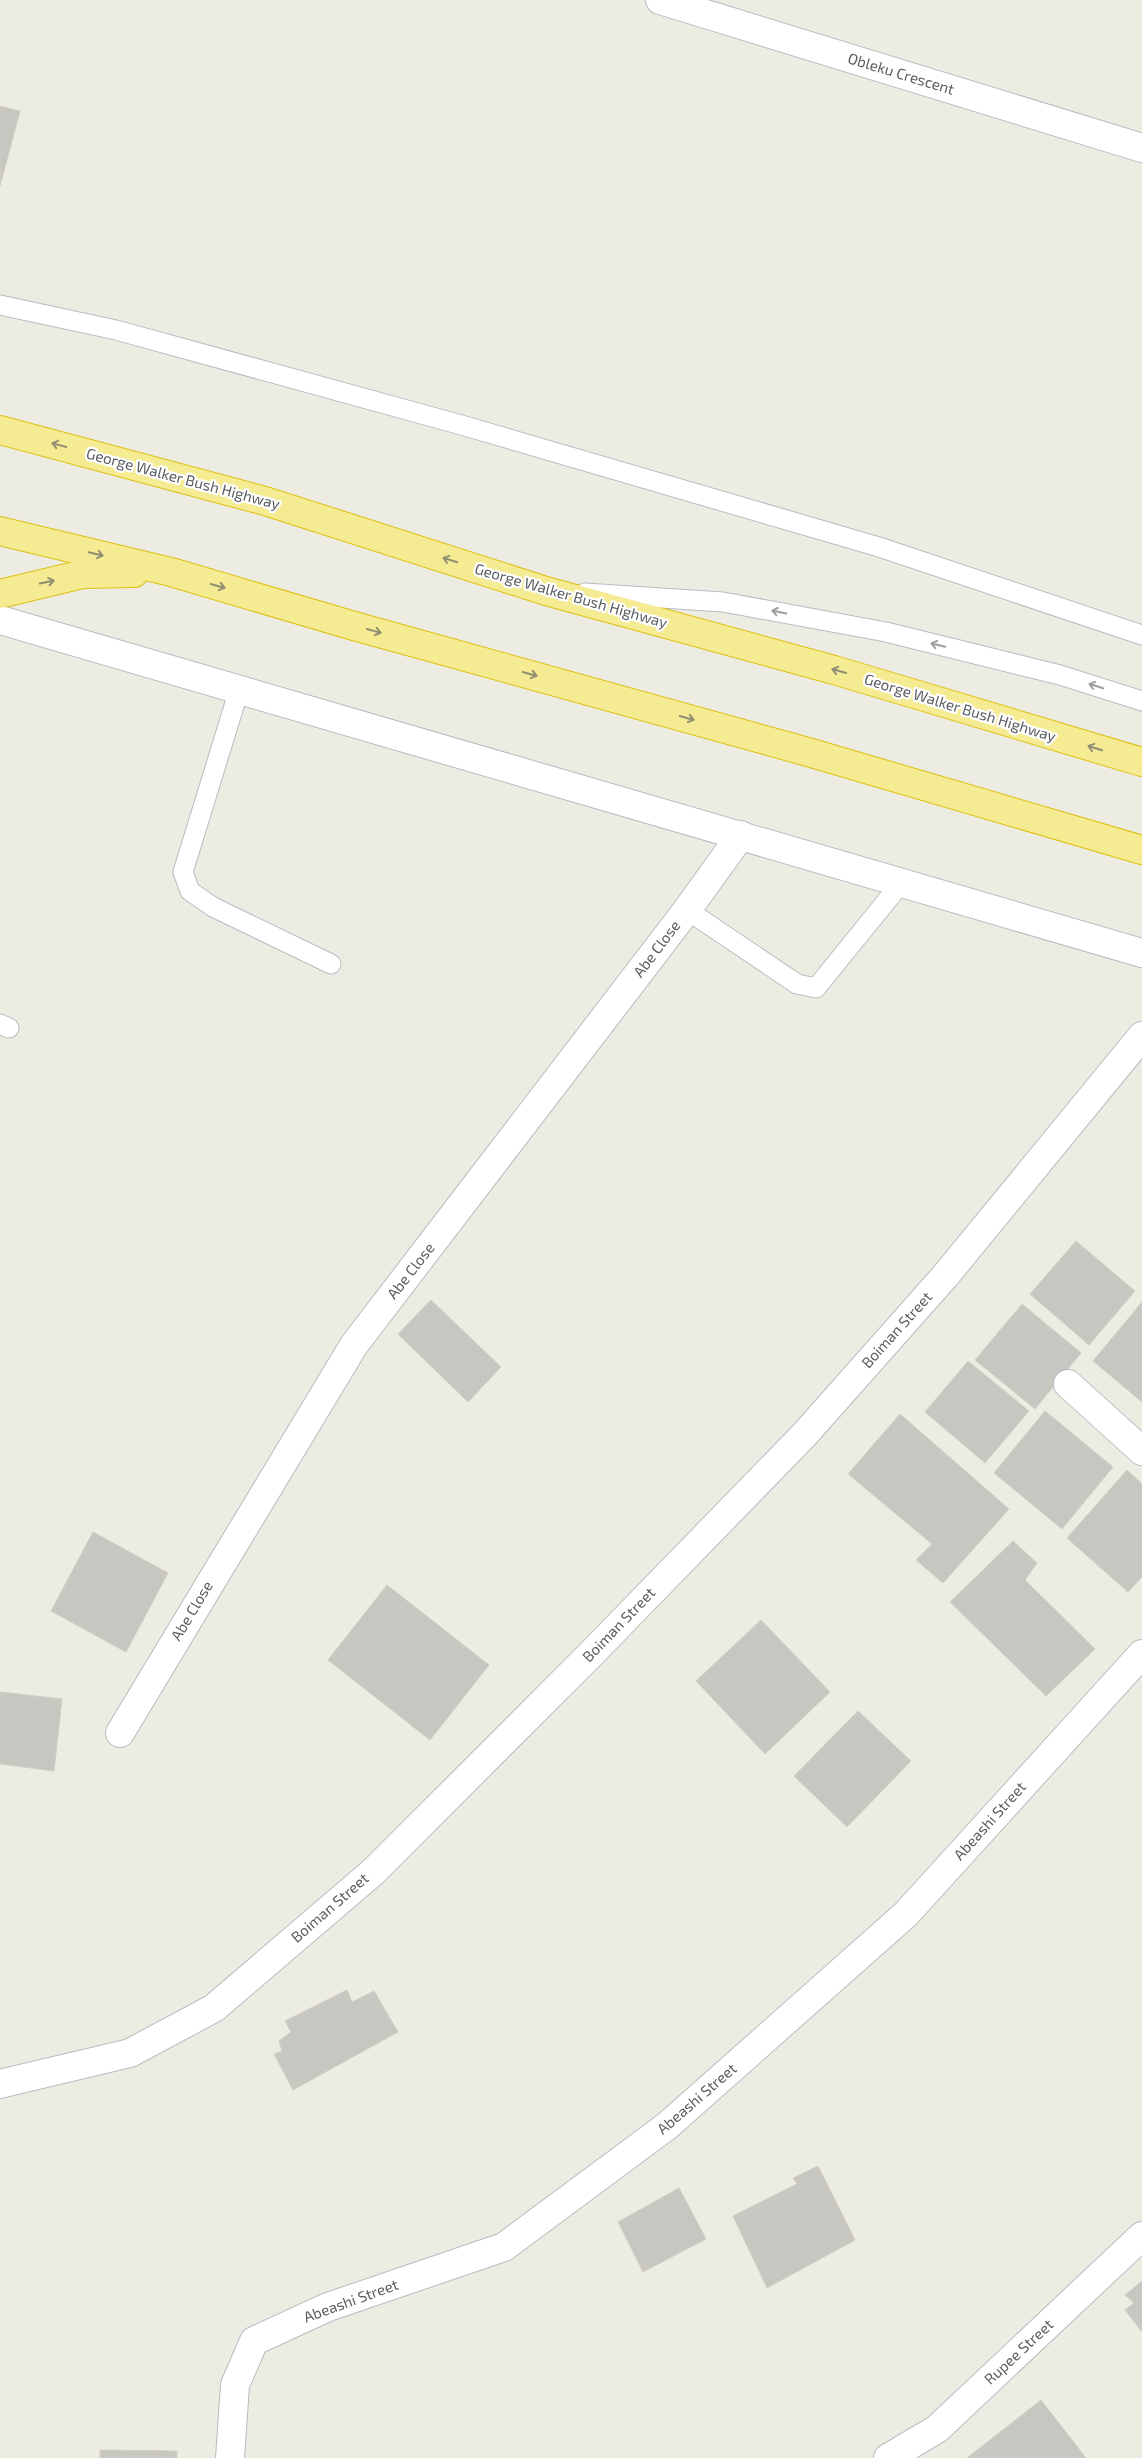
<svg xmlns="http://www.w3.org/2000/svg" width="1142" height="2458" font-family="'Exo 2',sans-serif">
  <rect width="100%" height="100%" fill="#edece3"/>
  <g fill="#c8c6c0" stroke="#d1cfc2">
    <polygon points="0,106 20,111 0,186"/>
    <polygon points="1076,1241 1135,1291 1089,1345 1030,1294"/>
    <polygon points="431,1300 501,1367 468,1402 398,1334"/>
    <polygon points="1142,1302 1142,1402 1093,1361"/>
    <polygon points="1022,1304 1081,1353 1035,1409 975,1360"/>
    <polygon points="968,1361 1029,1411 985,1463 925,1412"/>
    <polygon points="1045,1411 1113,1467 1062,1529 994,1473"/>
    <polygon points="900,1414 1009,1509 943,1583 916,1560 932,1544 848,1474"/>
    <polygon points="1127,1470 1142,1484 1142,1577 1128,1592 1067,1538"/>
    <polygon points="93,1532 168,1573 126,1652 51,1611"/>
    <polygon points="1013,1541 1037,1563 1025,1580 1095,1649 1046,1696 950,1602"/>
    <polygon points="387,1585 489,1665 430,1740 328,1660"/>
    <polygon points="761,1620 830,1692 765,1754 696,1681"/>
    <polygon points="0,1692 62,1699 54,1771 0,1764"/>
    <polygon points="858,1711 911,1761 847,1827 794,1776"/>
    <polygon points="347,1990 352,2002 374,1991 398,2032 293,2090 274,2054 282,2051 279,2041 291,2032 285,2021"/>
    <polygon points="818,2166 855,2240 767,2288 733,2216 797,2184 793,2178"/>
    <polygon points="679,2188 706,2239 643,2272 618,2222"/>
    <polygon points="1142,2281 1142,2332 1125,2310 1134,2303 1125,2295"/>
    <polygon points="1041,2400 1086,2458 967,2458"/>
    <polygon points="100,2450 177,2451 177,2458 100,2458"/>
  </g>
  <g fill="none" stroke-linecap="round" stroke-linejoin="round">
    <g stroke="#babbc1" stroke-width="21">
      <g id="lane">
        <polyline points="0,305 116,330 465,426 879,547 1142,635"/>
        <polyline points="585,593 723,602 886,632 1060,675 1142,701"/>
        <polyline points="239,690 183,872 190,891 213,907 331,964"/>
        <polyline points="687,910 797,984 816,988 902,882"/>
        <polyline points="0,1024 9,1028"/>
      </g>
    </g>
    <g stroke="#babbc1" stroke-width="30">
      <g id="street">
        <polyline points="660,0 1142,148"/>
        <polyline points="0,620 1142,953"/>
        <polyline points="1068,1384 1142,1451"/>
        <polyline points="120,1733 354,1345 687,910 741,835"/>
        <polyline points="0,2084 130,2053 214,2008 373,1872 591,1654 805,1434 946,1275 1142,1036"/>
        <polyline points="230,2458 235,2385 254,2341 328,2307 504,2247 667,2126 906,1914 1142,1654"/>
        <polyline points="888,2458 937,2429 1142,2236"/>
      </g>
    </g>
    <g stroke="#dfbf11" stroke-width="30">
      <g id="highway">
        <polyline points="0,430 265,501 546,591 834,670 1142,762"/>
        <polyline points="0,531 171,572 354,626 808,752 1142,850"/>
        <polyline points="0,594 83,574 134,573"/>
      </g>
    </g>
    <use href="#lane" stroke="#fff" stroke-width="19"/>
    <use href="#street" stroke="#fff" stroke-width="28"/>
    <use href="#highway" stroke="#f5eb92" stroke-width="28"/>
  </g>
  <defs><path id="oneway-shaft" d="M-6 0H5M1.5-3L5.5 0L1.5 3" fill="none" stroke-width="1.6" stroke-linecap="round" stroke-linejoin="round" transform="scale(1.25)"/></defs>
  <g stroke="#918f73">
    <use href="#oneway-shaft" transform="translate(59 445) rotate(-165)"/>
    <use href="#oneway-shaft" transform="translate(96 554) rotate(14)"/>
    <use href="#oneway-shaft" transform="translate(450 560) rotate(-162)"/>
    <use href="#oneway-shaft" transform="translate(47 582) rotate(-12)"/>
    <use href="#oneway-shaft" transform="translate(218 586) rotate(16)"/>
    <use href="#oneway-shaft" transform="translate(374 631) rotate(15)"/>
    <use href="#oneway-shaft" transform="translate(839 671) rotate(-164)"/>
    <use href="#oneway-shaft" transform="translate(530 674) rotate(16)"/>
    <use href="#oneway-shaft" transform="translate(687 718) rotate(16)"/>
    <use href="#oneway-shaft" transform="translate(1095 748) rotate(-163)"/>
  </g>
  <g stroke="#9d9ea1">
    <use href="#oneway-shaft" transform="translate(779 612) rotate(-169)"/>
    <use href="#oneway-shaft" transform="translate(938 645) rotate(-166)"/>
    <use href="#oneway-shaft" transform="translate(1096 686) rotate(-162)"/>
  </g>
  <g text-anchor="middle" stroke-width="4.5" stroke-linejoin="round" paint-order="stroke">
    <g font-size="15" fill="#5b5d63" stroke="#fff">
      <text transform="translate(901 74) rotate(17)" y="5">Obleku Crescent</text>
      <text transform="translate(183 479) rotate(15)" y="5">George Walker Bush Highway</text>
      <text transform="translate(571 596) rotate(16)" y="5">George Walker Bush Highway</text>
      <text transform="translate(960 708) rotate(17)" y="5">George Walker Bush Highway</text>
      <text transform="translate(657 949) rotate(-53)" y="5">Abe Close</text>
      <text transform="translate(411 1271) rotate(-52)" y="5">Abe Close</text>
      <text transform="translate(897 1330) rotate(-48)" y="5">Boiman Street</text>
      <text transform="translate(192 1611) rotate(-59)" y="5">Abe Close</text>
      <text transform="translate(619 1625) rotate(-46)" y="5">Boiman Street</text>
      <text transform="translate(990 1821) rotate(-48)" y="5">Abeashi Street</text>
      <text transform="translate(330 1908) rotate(-41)" y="5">Boiman Street</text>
      <text transform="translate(697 2099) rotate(-41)" y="5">Abeashi Street</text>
      <text transform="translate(351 2301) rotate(-20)" y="5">Abeashi Street</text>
      <text transform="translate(1019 2352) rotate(-43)" y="5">Rupee Street</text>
    </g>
  </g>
</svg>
